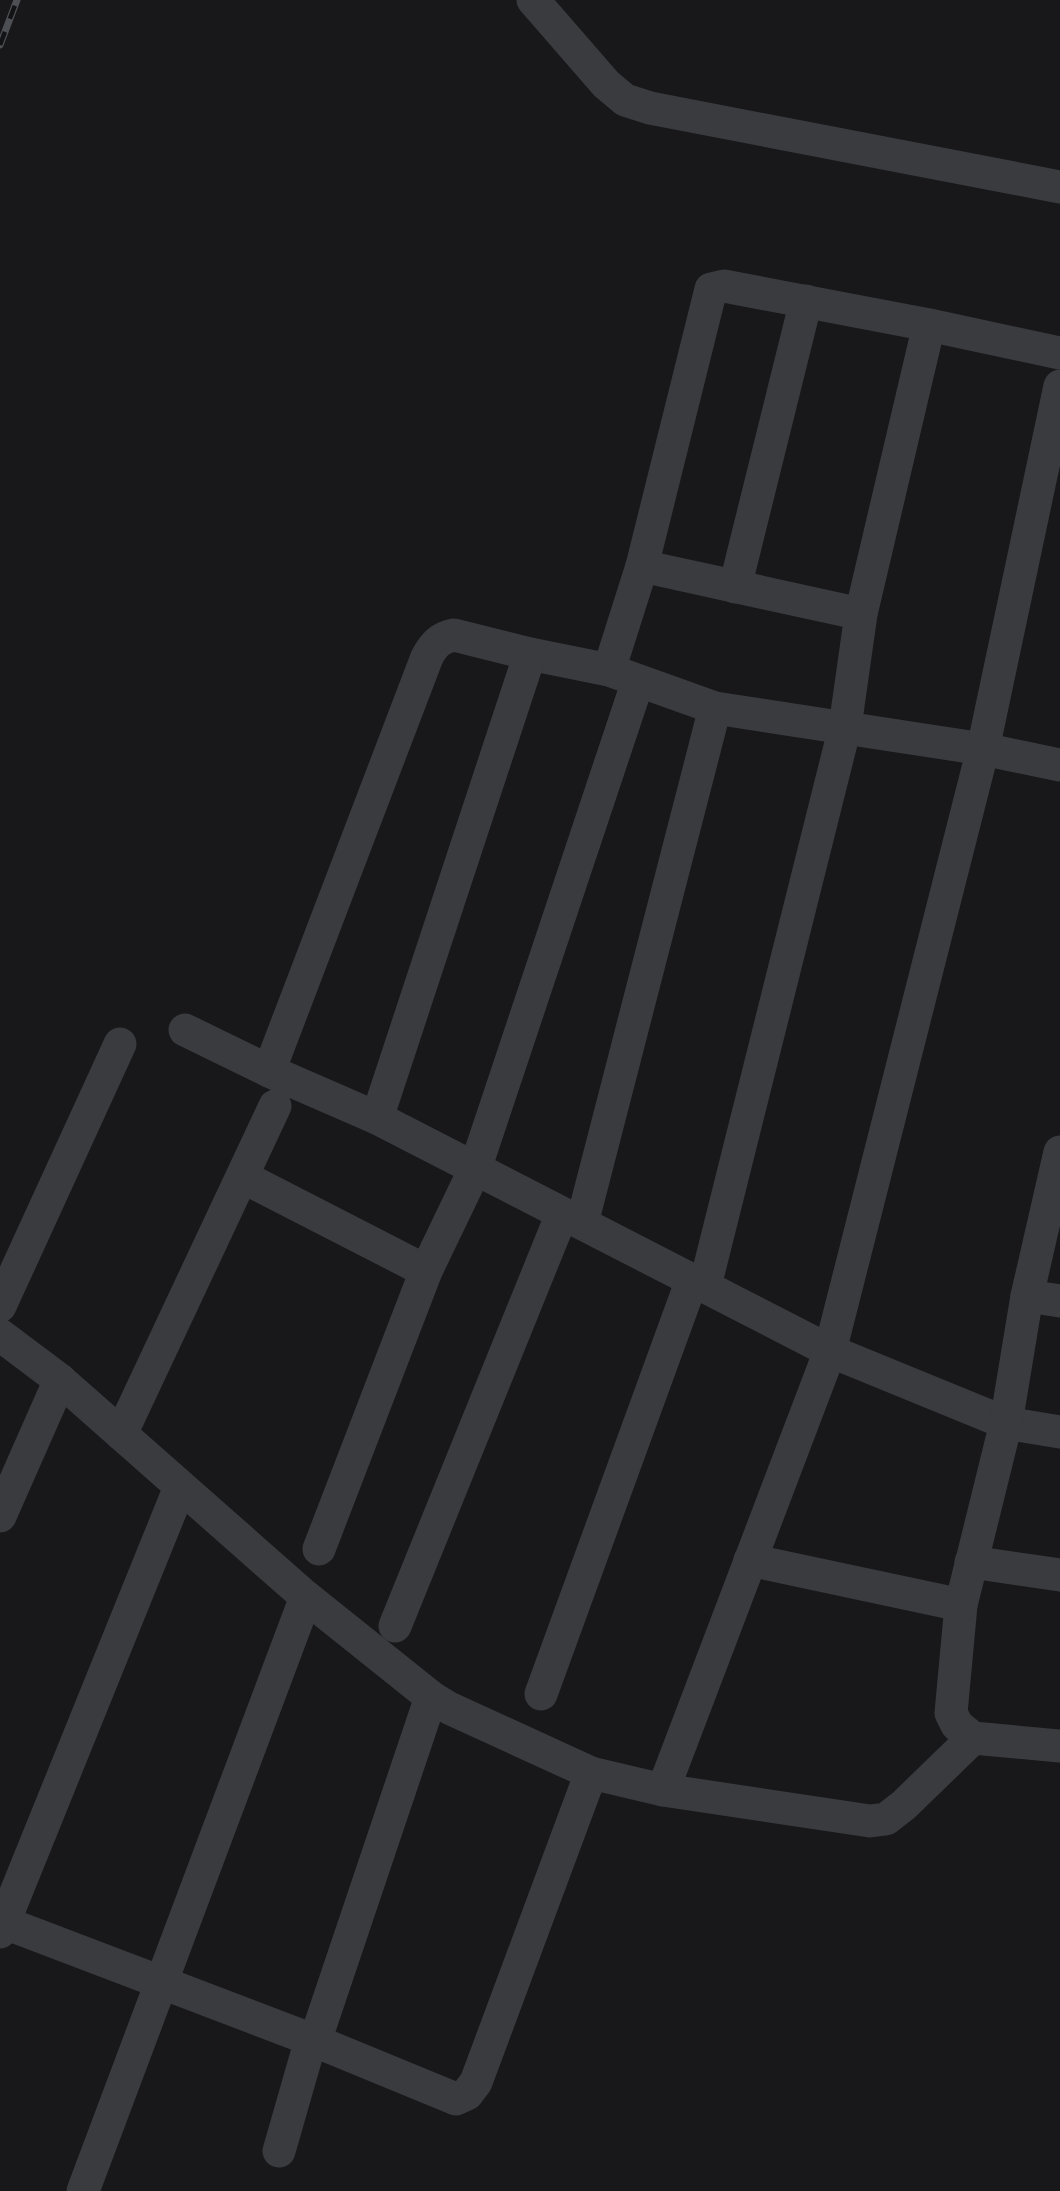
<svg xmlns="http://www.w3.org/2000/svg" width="1060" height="2191" font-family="'Open Sans',sans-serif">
  <rect width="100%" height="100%" fill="#18181a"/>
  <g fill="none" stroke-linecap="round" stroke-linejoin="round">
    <g stroke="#393b3f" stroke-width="33">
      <polyline points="533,0 606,84 625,100 650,108 1060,187"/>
      <polyline points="642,566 861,614"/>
      <polyline points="735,587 806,301"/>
      <polyline points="609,670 642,566 711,289 724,286 929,325 1060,353"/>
      <polyline points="185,1030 269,1071 377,1118 830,1351 1006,1423 1060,1432"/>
      <path d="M269,1071L427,657C434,644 440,638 454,635L530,654L609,670L715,708L983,749L1060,765"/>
      <polyline points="377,1118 530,654"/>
      <polyline points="1060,1152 1027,1296 1006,1423 961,1605 951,1713 957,1725 973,1738 1060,1746"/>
      <polyline points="243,1177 426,1271"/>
      <polyline points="582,1223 715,708"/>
      <polyline points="705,1286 845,727 861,614 929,325"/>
      <polyline points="1027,1296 1060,1301"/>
      <polyline points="0,1306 120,1044"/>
      <polyline points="0,1335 60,1380 306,1597 431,1697 449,1708 591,1773 663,1790 870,1821 886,1819 904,1805 973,1738"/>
      <polyline points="121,1434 275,1106"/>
      <polyline points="0,1516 60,1380"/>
      <polyline points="319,1549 426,1271 475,1169 638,681"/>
      <polyline points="750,1560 961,1605"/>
      <polyline points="971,1562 1060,1575"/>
      <polyline points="395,1626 562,1214"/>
      <polyline points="541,1694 692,1280"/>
      <polyline points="663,1790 830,1351 983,749 1060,386"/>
      <polyline points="0,1921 315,2041 456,2099 467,2094 476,2082 591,1773"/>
      <polyline points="0,1932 180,1487"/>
      <polyline points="279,2151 310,2043 315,2041 431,1697"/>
      <polyline points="83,2191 306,1597"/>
    </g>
    <g stroke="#4c4f54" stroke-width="7">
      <polyline id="rail" points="0,45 17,0"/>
    </g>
    <use href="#rail" stroke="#131315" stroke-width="4.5" stroke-dasharray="14" stroke-linecap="butt"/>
  </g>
</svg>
